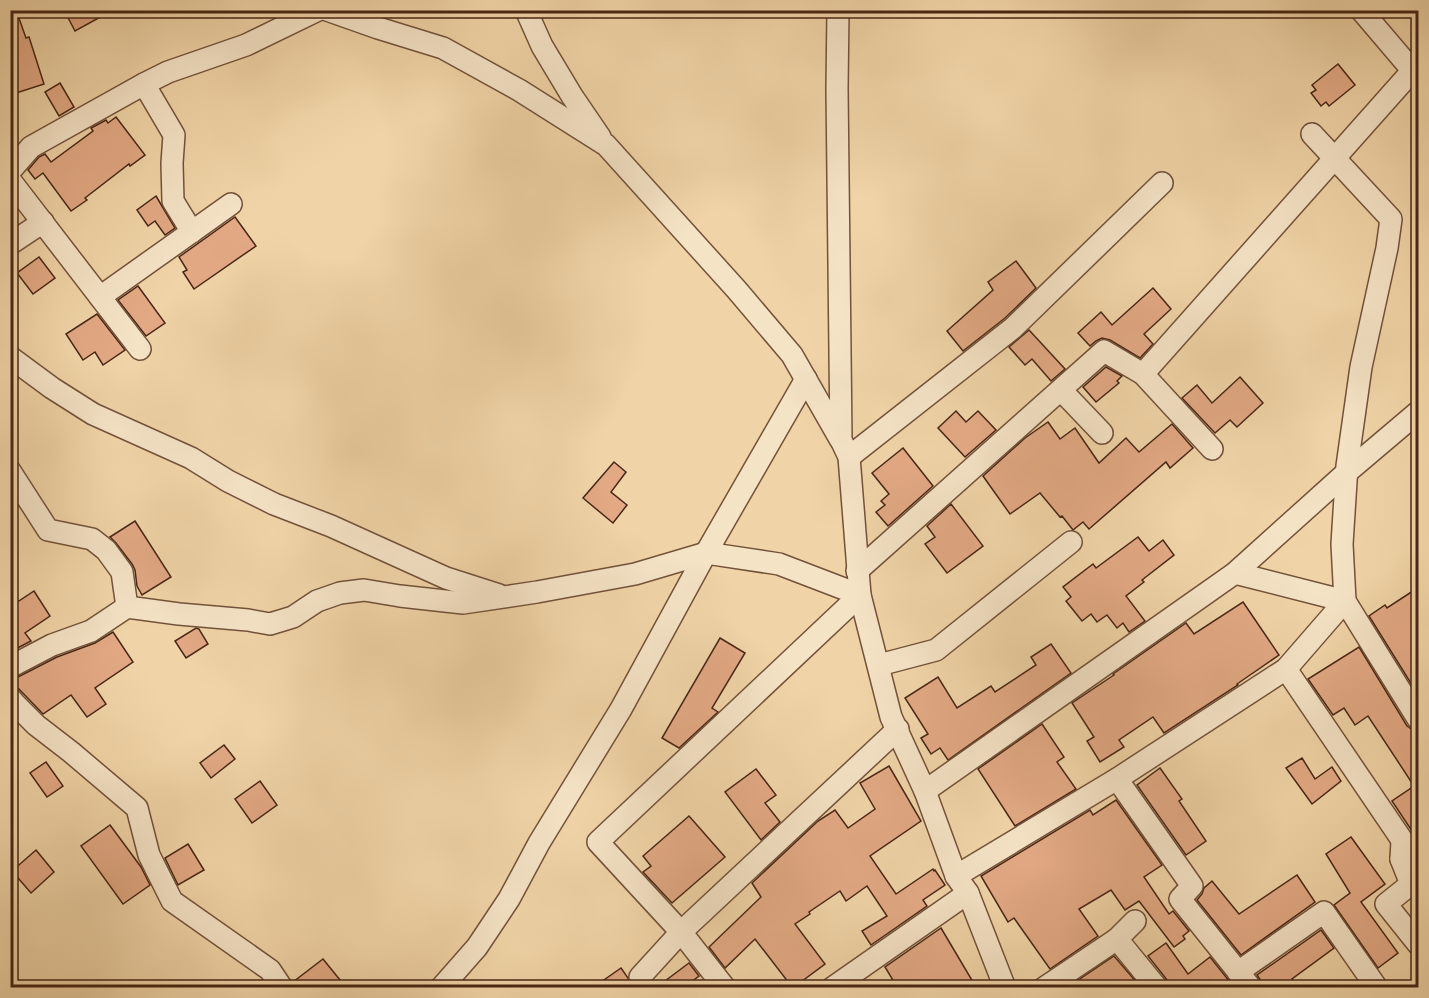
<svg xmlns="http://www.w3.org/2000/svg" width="1429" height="998" font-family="'Libre Bodoni',serif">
  <rect width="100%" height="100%" fill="#f0d4a7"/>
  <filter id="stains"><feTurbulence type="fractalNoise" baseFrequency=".00333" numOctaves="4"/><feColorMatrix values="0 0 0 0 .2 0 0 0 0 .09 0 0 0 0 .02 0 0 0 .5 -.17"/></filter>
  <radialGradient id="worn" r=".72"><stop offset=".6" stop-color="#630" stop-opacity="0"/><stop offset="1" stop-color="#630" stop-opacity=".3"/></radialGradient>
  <g fill="#e2a984" stroke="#492615" stroke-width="1.5">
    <polygon points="10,10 16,10 26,38 29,37 44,84 10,95"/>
    <polygon points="64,10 113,10 75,31"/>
    <polygon points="1338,64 1355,85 1329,106 1326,102 1321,106 1311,93 1316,90 1312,85"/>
    <polygon points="60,83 74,107 59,116 45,92"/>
    <polygon points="116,117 145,155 130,166 129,164 85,198 87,200 71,211 43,173 35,179 28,170 39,157 45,154 51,162 93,131 91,128 93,127 106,120 108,123"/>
    <polygon points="156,196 175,228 165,235 155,221 148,226 137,210"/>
    <polygon points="235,217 256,246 194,289 183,272 187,270 179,257"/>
    <polygon points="39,257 55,278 33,294 17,273"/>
    <polygon points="1016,261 1036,288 1005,318 963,351 947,331 993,290 988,282"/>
    <polygon points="138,286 165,323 146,336 118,300"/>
    <polygon points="1153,288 1171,309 1144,334 1153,344 1140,358 1110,340 1102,338 1096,341 1090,346 1078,333 1101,312 1112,325"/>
    <polygon points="97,314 125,350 103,365 95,352 83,360 66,334"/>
    <polygon points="1029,330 1065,369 1051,381 1032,359 1025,365 1009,347"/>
    <polygon points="1106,367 1122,376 1117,381 1119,383 1096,402 1083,387"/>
    <polygon points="1240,377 1263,403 1237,427 1230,420 1215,433 1182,398 1197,385 1212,403"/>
    <polygon points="956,411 966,422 978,411 996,430 965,457 938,428"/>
    <polygon points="1048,422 1060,439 1075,428 1099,463 1126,438 1139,452 1172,424 1193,448 1170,468 1166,462 1089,529 1083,522 1073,530 1062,516 1060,517 1040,493 1010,514 983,476 1025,438"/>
    <polygon points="903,448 933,486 888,526 876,512 885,505 881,501 889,494 872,473"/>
    <polygon points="614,462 626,472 611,492 627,505 613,523 583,498"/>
    <polygon points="951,504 983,546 947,573 925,544 935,537 927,526"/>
    <polygon points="135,521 171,577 142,595 137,586 135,570 132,564 116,543 110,537"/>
    <polygon points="1138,537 1149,551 1163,540 1174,555 1142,580 1144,582 1126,596 1145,621 1129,632 1123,623 1117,628 1107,615 1097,622 1091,614 1082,621 1066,601 1071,597 1063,587 1093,564 1096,568"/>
    <polygon points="1419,587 1419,693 1417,693 1369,616 1385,605 1387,608"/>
    <polygon points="34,591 50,616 25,633 31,641 10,652 10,607"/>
    <polygon points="1243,602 1279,655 1237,684 1238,685 1164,733 1153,717 1119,740 1124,747 1100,762 1087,741 1094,737 1072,703 1114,675 1113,674 1186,623 1194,634"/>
    <polygon points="196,628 199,629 208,644 186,658 175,641"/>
    <polygon points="113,632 133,662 95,688 106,704 87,717 71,695 43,714 19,689 15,686 10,686 10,680 16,678 57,657 95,643"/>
    <polygon points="720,638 745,653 712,708 718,712 679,748 662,738"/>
    <polygon points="1051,644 1071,673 948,760 940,748 931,754 921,738 928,734 905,698 938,677 957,708 991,686 995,692 1036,665 1031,657"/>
    <polygon points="1359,647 1407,726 1414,731 1419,737 1419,834 1414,834 1392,801 1414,786 1368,716 1355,725 1344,708 1333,715 1308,679"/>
    <polygon points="1042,724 1064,757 1057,762 1076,789 1015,826 978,769"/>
    <polygon points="224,745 235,759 211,778 200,763"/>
    <polygon points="1302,758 1315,779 1332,767 1341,781 1312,804 1286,768"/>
    <polygon points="46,762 63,786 47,797 30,773"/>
    <polygon points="889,766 921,821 870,856 896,894 933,869 934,871 935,870 945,885 923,900 927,906 871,945 862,931 887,916 867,886 846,901 840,891 809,912 810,914 795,924 825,964 794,987 792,987 755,939 725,968 709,947 761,897 752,883 818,821 835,810 848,828 875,809 860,783"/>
    <polygon points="1160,768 1182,799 1179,801 1206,841 1186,855 1137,785"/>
    <polygon points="756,769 776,795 765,803 780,822 761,840 725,792"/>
    <polygon points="260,781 277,805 252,823 235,799"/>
    <polygon points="1116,800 1162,865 1144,877 1169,914 1173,911 1189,931 1183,936 1185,939 1174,947 1139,901 1125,910 1111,890 1079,909 1098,936 1050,969 1014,918 1008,922 981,876 1090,810 1093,815"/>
    <polygon points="689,816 725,857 672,903 643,872 651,866 643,856"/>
    <polygon points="110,825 141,867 150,885 123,904 81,846"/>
    <polygon points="1351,837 1385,884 1361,902 1398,953 1378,968 1334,905 1350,893 1326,854"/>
    <polygon points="188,844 204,870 178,885 165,858"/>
    <polygon points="36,850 54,872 31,893 12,871"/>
    <polygon points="1297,875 1315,902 1241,955 1197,900 1202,894 1204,888 1212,881 1239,914"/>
    <polygon points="941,928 976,987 897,987 885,967"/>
    <polygon points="1321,930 1334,948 1292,979 1298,987 1264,987 1261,981 1257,975"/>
    <polygon points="1166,943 1188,974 1210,957 1234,987 1170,987 1167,980 1148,956"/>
    <polygon points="1114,956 1138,984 1133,987 1068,987"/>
    <polygon points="323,959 340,980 331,987 295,987 293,982"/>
    <polygon points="689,963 699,976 684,987 657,987"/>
    <polygon points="621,968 628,978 631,986 633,987 594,987"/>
  </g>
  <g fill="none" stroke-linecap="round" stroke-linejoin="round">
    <g stroke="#73523a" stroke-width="24">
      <g id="street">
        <polyline points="327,10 378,28 443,48 519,90 606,145 736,289 792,355 840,439"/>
        <polyline points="526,10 542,46 572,96 600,137"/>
        <polyline points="838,10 837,88 841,440 849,457 860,595 891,717 925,791 956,876 968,893 1005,988"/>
        <polyline points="1361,10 1418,77"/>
        <polyline points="144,84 174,135 172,163 173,201 192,232"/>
        <polyline points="10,171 31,147 144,84 168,72 246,45 318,10"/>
        <polyline points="10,180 140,349"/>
        <polyline points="10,244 43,222"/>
        <polyline points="100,297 231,204"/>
        <polyline points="10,357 52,388 93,414 191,458 228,481 274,504 331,526 446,578 499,595"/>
        <polyline points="1143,374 1413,70"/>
        <polyline points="1061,390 1102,433"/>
        <polyline points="849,457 1013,328 1162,183"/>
        <polyline points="10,471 48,530 92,539 106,550 122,572 127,607"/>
        <polyline points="857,571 1104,351 1143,374 1212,449"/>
        <polyline points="1235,573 1345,601 1418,719"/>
        <polyline points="879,665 936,650 1071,542"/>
        <polyline points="10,667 52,645 91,631 127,607 179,614 248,620 270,624 293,617 317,601 340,593 364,590 400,596 463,603 537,592 635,574 706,553 779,564 860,595 598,842 681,932 640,977"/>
        <polyline points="1286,669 1402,840 1401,859"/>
        <polyline points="10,698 15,704 36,725 71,752 137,808 149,855 172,901 270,970 282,988"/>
        <polyline points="925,791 1235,573 1346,473 1418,412"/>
        <polyline points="1418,846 1401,859 1411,884 1386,904 1418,944"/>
        <polyline points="956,876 1117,779"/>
        <polyline points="1117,939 1157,988"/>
        <polyline points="1238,972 1324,912 1377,988"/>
        <polyline points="441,988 477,947 509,899 539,843 621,709 706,553 806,379"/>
        <polyline points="725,988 681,932 898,729"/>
        <polyline points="832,988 968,893"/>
        <polyline points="1044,988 1117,939 1135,921"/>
        <polyline points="1251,988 1180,899 1192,886 1117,779 1286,669 1345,601 1342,544 1347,466 1361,367 1387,248 1391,219 1312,134"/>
      </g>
    </g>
    <use href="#street" stroke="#f5e3c6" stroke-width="21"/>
  </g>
  <rect width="1429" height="998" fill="none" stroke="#f0d4a7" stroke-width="36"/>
  <rect x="12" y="12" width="1405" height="974" fill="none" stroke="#492615" stroke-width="3"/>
  <rect x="18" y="18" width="1393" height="962" fill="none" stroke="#492615" stroke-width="1.5"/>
  <rect width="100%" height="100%" filter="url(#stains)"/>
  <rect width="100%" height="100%" fill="url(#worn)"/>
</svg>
